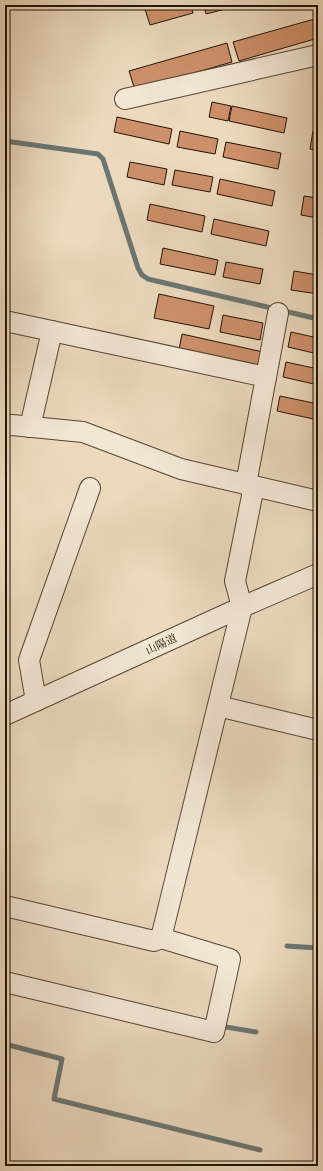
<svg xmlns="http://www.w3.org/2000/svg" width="323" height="1171" font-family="'Old Standard TT','Noto Serif JP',serif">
  <rect width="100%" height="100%" fill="#ecd9be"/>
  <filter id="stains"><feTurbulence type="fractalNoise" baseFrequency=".005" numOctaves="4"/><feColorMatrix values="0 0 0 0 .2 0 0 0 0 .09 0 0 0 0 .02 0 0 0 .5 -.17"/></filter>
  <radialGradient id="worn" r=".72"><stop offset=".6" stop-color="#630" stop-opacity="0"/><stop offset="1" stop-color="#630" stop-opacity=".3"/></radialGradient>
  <polygon fill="#bdbe8e" stroke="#6f694a" points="318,1102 318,1166 313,1166"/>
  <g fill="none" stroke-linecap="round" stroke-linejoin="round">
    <g stroke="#6b7673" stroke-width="5">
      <polyline points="5,141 98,154 103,159 138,268 142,275 148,279 318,319"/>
      <polyline points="287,946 318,948"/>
      <polyline points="220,1026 256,1032"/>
      <polyline points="5,1044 62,1059 54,1099 260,1150"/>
    </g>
  </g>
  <g fill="#ce906a" stroke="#211406">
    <polygon points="146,5 191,5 193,13 150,25 144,6"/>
    <polygon points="204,5 241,5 206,14"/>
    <polygon points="318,18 318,38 239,61 233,42"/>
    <polygon points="227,43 232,62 135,90 129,71"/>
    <polygon points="212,102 231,106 228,121 209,117"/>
    <polygon points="232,106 287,118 284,133 229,121"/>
    <polygon points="117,117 172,129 169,144 114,132"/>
    <polygon points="180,131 218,139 215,154 177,147"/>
    <polygon points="313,131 318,131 318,151 310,149"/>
    <polygon points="226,142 281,153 278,169 223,157"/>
    <polygon points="130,162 167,169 164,185 127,177"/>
    <polygon points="175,170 213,177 210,192 172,185"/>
    <polygon points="220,179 275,191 272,206 217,194"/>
    <polygon points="304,196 318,198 318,218 301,215"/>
    <polygon points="150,204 205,216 202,232 147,220"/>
    <polygon points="214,219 269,231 266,246 211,234"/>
    <polygon points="163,248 218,260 215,275 160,264"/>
    <polygon points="226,262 263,269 260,284 223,277"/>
    <polygon points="294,271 318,275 318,294 291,290"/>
    <polygon points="159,294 214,306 209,329 154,318"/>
    <polygon points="223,315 263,323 260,340 220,332"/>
    <polygon points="291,332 318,338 318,354 288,347"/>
    <polygon points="182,334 263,352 260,367 179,350"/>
    <polygon points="286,362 318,369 318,385 283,377"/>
    <polygon points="280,396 318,404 318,420 277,411"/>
  </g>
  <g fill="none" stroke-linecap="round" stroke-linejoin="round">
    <g stroke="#544534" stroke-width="22">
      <g id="minor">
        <polyline points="125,99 318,55"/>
        <polyline points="5,321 266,377"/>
        <polyline points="5,426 12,425 83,432 181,469 318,501"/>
        <polyline points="30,427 52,331"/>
        <polyline points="246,484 278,313"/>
        <polyline points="36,701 29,660 90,488"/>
        <polyline points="218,706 318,730"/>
        <polyline points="5,715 242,607 318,574"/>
        <polyline points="5,906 154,941 161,938"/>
        <polyline points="5,982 214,1032 230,959 161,938 242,607 235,581 254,486"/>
      </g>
    </g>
    <use href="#minor" stroke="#f3e6d5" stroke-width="20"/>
  </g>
  <g text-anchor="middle" stroke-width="4" stroke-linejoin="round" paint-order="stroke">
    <g font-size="11" fill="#211406" stroke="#f3e6d5">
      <text transform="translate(161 644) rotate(-25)" y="4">山陽道</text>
    </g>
  </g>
  <rect width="323" height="1171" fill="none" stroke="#ecd9be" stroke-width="20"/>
  <rect x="6" y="6" width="311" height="1159" fill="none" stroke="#211406" stroke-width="2"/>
  <rect x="10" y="10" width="303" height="1151" fill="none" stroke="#211406"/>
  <rect width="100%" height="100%" filter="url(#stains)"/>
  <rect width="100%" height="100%" fill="url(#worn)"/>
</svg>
